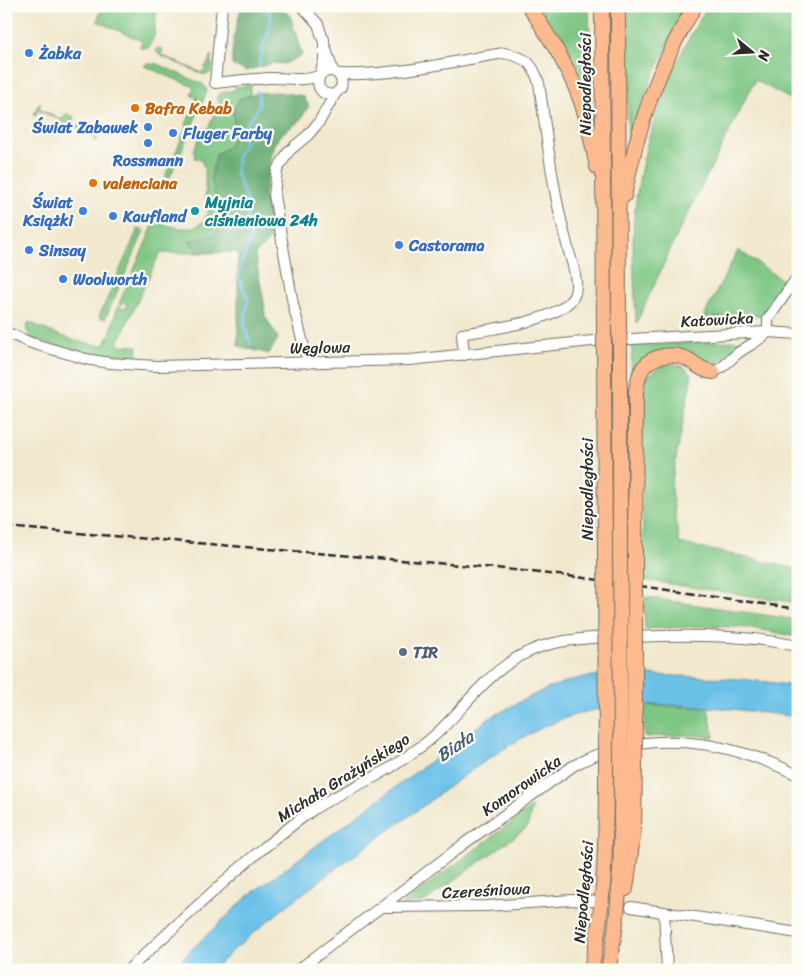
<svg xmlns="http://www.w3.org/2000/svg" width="804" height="976" font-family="Sriracha,sans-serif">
  <rect width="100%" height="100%" fill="#fdfcf7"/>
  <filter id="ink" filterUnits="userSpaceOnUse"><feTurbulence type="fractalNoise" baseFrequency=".02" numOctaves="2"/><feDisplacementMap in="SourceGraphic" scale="10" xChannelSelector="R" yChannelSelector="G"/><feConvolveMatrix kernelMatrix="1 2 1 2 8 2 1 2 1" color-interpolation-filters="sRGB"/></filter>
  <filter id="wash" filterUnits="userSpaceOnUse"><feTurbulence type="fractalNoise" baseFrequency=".0096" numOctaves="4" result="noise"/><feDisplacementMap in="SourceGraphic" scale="20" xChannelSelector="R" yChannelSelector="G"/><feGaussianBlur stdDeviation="1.12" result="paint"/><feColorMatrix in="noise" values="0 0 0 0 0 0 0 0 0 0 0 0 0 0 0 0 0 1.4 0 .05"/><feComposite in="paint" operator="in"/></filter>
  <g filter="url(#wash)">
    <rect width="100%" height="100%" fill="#f1e8ce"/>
    <g fill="#7dc683" stroke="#547857">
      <polygon points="103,6 157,6 154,36 149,47 142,48 140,47 142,41 97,21"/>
      <polygon points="538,6 589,6 592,120 576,73 560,40"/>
      <polygon points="628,6 687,6 650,82 634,126 628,153"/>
      <path d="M708,6H798V103L755,80L677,235L636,324C635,295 633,265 633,236C636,156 665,73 708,6Z"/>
      <polygon points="158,48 163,49 161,55 202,73 212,55 211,65 213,65 211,72 207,75 202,74 159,55 156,51"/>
      <polygon points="147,63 154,65 155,63 202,84 205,86 207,91 169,179 166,177 166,174 187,126 186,125 197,98 191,95 194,87 144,66"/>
      <path d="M251,85L250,95L239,99L233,111L235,130L230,145L216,155L219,208L222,224L215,235L190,242L198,253H160L117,345L138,346L137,356L134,360H129L78,353L31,338L26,329L29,322C48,332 85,346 104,345L110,334L118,306L125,309L127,304L123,302L122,305L119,304L157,217L160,218L161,224C177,227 197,235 206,216H207L209,212L206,209L205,169L200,158L197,159L195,158L194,150L204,128L208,129L220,101L217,99L220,93L235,90V87Z"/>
      <polygon points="39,103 41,103 39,109 63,120 66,114 74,117 72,123 97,135 100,129 101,131 96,141 94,142 96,136 71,125 68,131 60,127 63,121 38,110 35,116 34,114"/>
      <polygon points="138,229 144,231 105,319 99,317"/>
      <polygon points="738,250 787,283 765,315 703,318"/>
      <polygon points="750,340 717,363 710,363 691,353 678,351 639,365 631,376 632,346"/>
      <polygon points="674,364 684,367 692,374 671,485 679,543 798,569 798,603 643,580 642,393 647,376 664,365"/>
      <polygon points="644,597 798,620 798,637 752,628 708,626 645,629"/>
      <polygon points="645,705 708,708 714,737 691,735 644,737"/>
      <polygon points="532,807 528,827 424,902 401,905"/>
    </g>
    <g fill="#66ab71" stroke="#486b4e">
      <path d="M242,6H274L290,15L302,55L285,64L273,63L246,71L232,65C231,46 236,25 242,6Z"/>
      <polygon points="277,92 303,96 309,106 299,122 284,132 274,144 264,195 269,213 270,240 255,255 264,302 265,316 278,338 269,354 238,346 238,252 198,253 189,241 215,235 222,224 211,178 216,155 230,145 235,130 233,112 239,99 257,93"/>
    </g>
    <path fill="#6bc1e8" stroke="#4b768a" d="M647,675C697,677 749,677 798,687V717C734,709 657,698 594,710C528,723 466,775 412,814C343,863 274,911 212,970H170L247,897L485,721C519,702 554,681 593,676C610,674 630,675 647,675Z"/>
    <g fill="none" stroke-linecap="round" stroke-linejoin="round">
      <g stroke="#6bc1e8" stroke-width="2.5">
        <polyline points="259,65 263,46 269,32 271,19 269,10 270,6"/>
        <path d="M251,344L244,325L248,300L239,277L240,267L245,255L251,233L247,218L248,204L236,172L237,157L245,143C234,123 268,114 257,91"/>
      </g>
    </g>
  </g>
  <g filter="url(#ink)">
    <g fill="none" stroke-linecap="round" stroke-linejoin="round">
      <g stroke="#706d64" stroke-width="12">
        <g id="minor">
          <path d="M222,6L215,83C233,81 251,79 270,78C287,77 304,83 320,75L324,60V39"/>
          <polyline points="302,6 318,24 333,71"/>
          <path d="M339,74C395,76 449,62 504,53C526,58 532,61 539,83C547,138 553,194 568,248C571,260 580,283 574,296C560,322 488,329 462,334L464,355"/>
          <polyline points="6,332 31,343 86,359 110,363 156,366 410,360 592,341 768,332 798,334"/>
          <polyline points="768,332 768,319 798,276"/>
          <path d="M308,363L293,304L274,195L277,170L289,151L308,135L319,122L335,94L341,88C345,74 331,66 320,75C315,87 322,97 335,94"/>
          <path d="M713,372C724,368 729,360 738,353C749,345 758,342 768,332"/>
          <path d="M630,637C687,635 742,634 798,646"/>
          <polyline points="381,907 487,906 571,900 592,901"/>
          <polyline points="631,907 798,933"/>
          <polyline points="664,913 667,970"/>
          <path d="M128,970C188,915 247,857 314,809C334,796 357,786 378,775C391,768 404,759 416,750C440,734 458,711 478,690C519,646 553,639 611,637"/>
          <path d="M298,970L465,843L573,766C645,726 727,740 798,775"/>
        </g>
      </g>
      <g stroke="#706d64" stroke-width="16">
        <g id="highway">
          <path d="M529,6C551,39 574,76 585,114C590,131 593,149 597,167"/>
          <polyline points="602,6 604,330"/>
          <polyline points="618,6 619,330"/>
          <path d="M624,196C638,126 657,68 695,6"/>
          <polyline points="620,349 620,548"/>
          <polyline points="604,350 605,548"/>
          <path d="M635,547L636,390C638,383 638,375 643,368C653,354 675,352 689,360C697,365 703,371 713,372"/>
          <polyline points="626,889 634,829 635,765"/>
          <path d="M591,970C606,903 606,833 606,765"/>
          <path d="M608,970C623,904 621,832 621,765"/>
        </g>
      </g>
      <use href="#minor" stroke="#fff" stroke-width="10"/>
      <use href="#highway" stroke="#fcba8e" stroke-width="14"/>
      <polyline stroke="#2b2b2b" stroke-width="2.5" stroke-dasharray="8 4" stroke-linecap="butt" points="6,527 496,568 585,578 798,609"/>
      <g stroke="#706d64" stroke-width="16" stroke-linecap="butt">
        <g id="highway-bridge">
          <polyline points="604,330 604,350"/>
          <polyline points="619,330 620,349"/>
          <polyline points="605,548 606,765"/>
          <polyline points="620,548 621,765"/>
          <polyline points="635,765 635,547"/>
        </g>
      </g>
      <use href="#highway-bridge" stroke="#fcba8e" stroke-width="14"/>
    </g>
  </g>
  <g fill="#3f7fe0" stroke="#fdfcf7" stroke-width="2">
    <circle cx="29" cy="53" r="5"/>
    <circle cx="148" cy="127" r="5"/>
    <circle cx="173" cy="133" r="5"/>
    <circle cx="148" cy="143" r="5"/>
    <circle cx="83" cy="211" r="5"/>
    <circle cx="113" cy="216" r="5"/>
    <circle cx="399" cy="245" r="5"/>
    <circle cx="29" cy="250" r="5"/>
    <circle cx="63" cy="279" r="5"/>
  </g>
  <g fill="#e8710a" stroke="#fdfcf7" stroke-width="2">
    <circle cx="135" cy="108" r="5"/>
    <circle cx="93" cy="183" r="5"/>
  </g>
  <circle fill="#0f9aa8" stroke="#fdfcf7" stroke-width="2" cx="195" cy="211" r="5"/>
  <circle fill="#5c6f8a" stroke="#fdfcf7" stroke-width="2" cx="403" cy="652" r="5"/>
  <g text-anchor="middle" stroke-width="4.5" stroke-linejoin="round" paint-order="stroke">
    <g font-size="16" font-weight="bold" fill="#366cbe" stroke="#fdfcf7" text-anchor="start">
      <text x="39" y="59">Żabka</text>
      <text x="138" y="133" text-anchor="end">Świat Zabawek</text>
      <text x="183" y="139">Fluger Farby</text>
      <text x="148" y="166" text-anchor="middle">Rossmann</text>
      <text x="73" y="208" text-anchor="end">Świat<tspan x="73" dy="18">Książki</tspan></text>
      <text x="123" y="222">Kaufland</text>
      <text x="409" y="251">Castorama</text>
      <text x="39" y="256">Sinsay</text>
      <text x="73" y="285">Woolworth</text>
    </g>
    <g font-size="16" fill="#2b2b2b" stroke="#fdfcf7">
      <text transform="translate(585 84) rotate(-90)" y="6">Niepodległości</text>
      <text transform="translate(717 319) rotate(-3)" y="6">Katowicka</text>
      <text transform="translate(320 347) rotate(-1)" y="6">Węglowa</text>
      <text transform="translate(587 489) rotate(-90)" y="6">Niepodległości</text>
      <text transform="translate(343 777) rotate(-32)" y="6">Michała Grażyńskiego</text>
      <text transform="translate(521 785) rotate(-35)" y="6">Komorowicka</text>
      <text transform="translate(486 890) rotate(-3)" y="6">Czereśniowa</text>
      <text transform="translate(583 892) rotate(-85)" y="6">Niepodległości</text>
    </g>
    <g font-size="16" font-weight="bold" fill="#c56008" stroke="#fdfcf7" text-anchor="start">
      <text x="145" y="114">Bafra Kebab</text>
      <text x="103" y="189">valenciana</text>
    </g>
    <g font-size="16" font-weight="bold" fill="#0d838f" stroke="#fdfcf7" text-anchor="start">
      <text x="205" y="208">Myjnia<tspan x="205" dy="18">ciśnieniowa 24h</tspan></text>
    </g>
    <g font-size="16" font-weight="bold" fill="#4e5e75" stroke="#fdfcf7" text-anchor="start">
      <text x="413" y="658">TIR</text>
    </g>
    <g font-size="18" font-style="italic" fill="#41606d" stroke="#fdfcf7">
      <text transform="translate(455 746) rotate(-34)" y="6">Biała</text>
    </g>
  </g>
  <rect width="804" height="976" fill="none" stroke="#fdfcf7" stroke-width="25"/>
  <g transform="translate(752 52) rotate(108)" stroke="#fdfcf7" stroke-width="4" paint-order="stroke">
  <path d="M0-4L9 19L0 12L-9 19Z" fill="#2b2b2b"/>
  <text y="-8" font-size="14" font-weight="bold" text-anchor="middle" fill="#2b2b2b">N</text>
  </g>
</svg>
